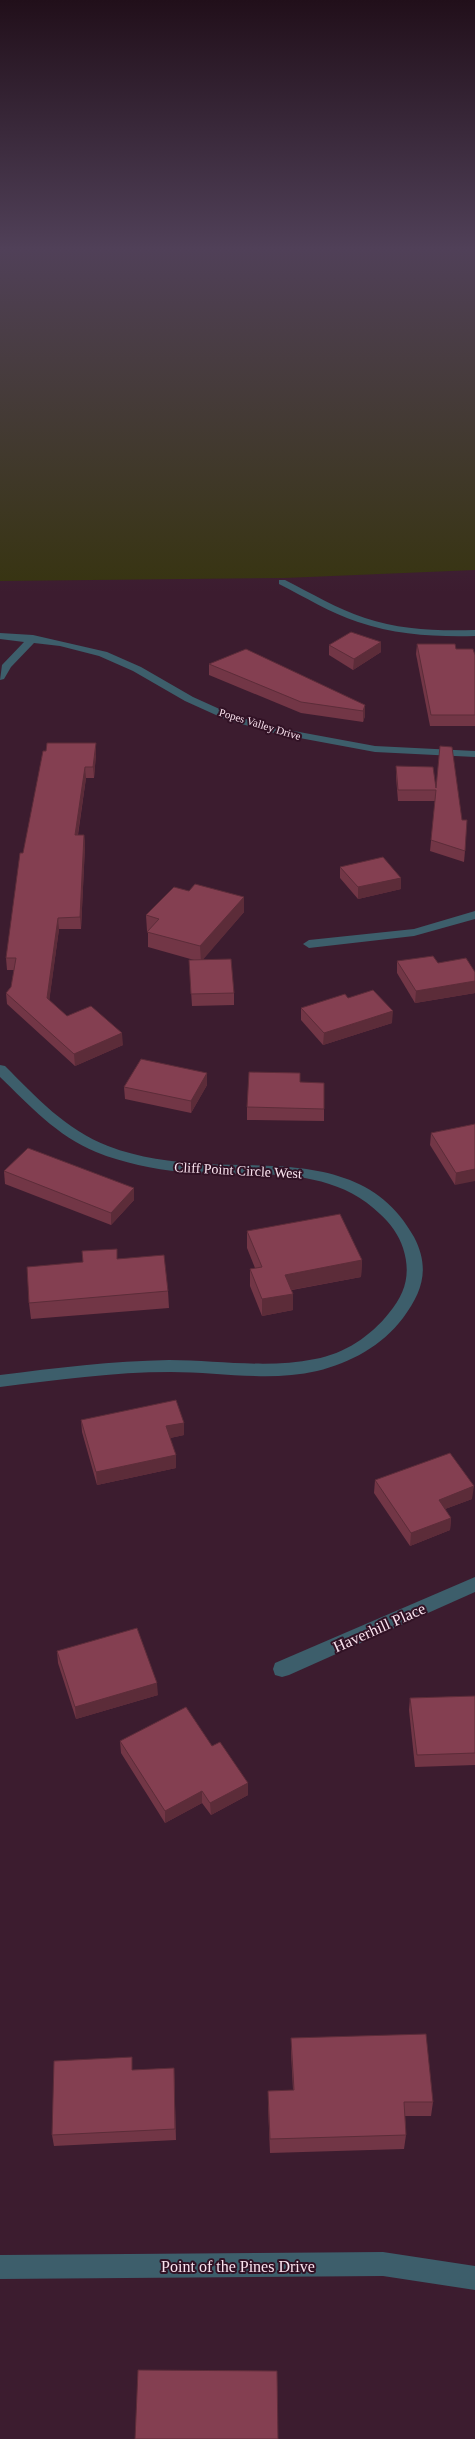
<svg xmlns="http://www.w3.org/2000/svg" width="475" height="2439" font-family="'Times New Roman',serif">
  <rect width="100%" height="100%" fill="#3c1c2f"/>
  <polygon fill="#373410" points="0,251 475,251 475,570 285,578 0,581"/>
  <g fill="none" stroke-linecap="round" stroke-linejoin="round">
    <g fill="#3d5e6b" fill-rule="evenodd">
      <path d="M279,580H285C311,593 337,609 365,618C400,630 438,631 475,630V636C436,637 396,635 358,622C330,613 305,597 279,584Z"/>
      <polygon points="0,633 33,635 107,652 141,667 193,697 235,716 283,729 375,746 475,751 475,757 375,752 278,734 227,720 185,701 133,671 99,656 60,646 34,643 11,667 4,679 0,680 2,665 24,642 0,639"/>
      <polygon points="475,911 475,919 414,936 309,948 303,944 309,940 414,929"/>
      <path d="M0,1065L5,1066C36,1097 66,1130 108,1146C139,1158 172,1162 204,1164C281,1167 371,1157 414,1237C430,1268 423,1291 403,1318C382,1346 350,1363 317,1371C270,1382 218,1372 171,1372C113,1372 56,1380 0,1387V1375C56,1368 112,1361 169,1360C217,1360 267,1369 315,1359C344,1354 371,1336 389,1313C406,1293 411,1273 403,1248C399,1235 390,1223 380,1214C327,1162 249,1178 182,1172C153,1169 123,1163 96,1152C57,1136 29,1105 0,1077Z"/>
      <polygon points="475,1577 475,1592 289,1675 282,1677 275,1675 273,1669 275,1663"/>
      <polygon points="383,2252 475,2266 475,2290 383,2276 0,2279 0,2255"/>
    </g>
  </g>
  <g fill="#723646">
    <polygon points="381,642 381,652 353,670 329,655 329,645"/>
    <polygon points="417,644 456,649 475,655 475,726 430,726 416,654"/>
    <polygon points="209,664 365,705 365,716 363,722 301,713 209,675"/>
    <polygon points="96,743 96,754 94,778 86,778 78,835 84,835 85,846 81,929 59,929 49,1001 67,1016 123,1045 75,1066 7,1004 6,993 11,987 14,970 7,970 6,958 23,853 46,751"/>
    <polygon points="396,766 436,788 465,851 464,862 430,851 435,801 398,801 396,777"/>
    <polygon points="340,867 401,889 358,899 340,878"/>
    <polygon points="189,891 244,897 244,912 203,959 234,993 234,1005 192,1006 189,960 194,960 148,947 148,931 147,931 146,915"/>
    <polygon points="397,961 438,963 475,972 475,993 415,1003 397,973"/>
    <polygon points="348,998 392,1023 323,1045 301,1020 301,1008"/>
    <polygon points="207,1073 207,1085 191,1113 125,1099 124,1087"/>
    <polygon points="300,1082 324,1109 324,1121 247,1120 247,1107"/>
    <polygon points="475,1124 455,1185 430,1145 431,1133"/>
    <polygon points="4,1171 134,1188 134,1200 111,1225 5,1184"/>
    <polygon points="247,1231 362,1260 361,1277 292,1290 293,1310 262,1316 250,1286 250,1269 255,1268 247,1248"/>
    <polygon points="117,1259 168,1291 169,1308 31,1319 29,1303"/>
    <polygon points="81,1420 184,1435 170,1438 176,1468 97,1485 82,1432"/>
    <polygon points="375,1480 472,1499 445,1509 451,1518 450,1530 410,1546 374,1493"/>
    <polygon points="57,1651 158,1695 76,1719 58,1663"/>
    <polygon points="475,1696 475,1765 415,1767 409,1710 410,1698"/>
    <polygon points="120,1741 212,1746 248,1795 211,1815 202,1803 165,1823 121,1753"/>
    <polygon points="291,2038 433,2102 431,2116 405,2116 406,2135 404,2149 270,2153 268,2105 268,2091 293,2090 291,2053"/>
    <polygon points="174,2068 176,2140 54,2146 52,2135 133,2070"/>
  </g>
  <g fill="#5c2c39">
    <polygon points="381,642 381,652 353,670 354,659"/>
    <polygon points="365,705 365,716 363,722 363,711"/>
    <polygon points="96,743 96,754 94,778 93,767"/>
    <polygon points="85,767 86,778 76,846 75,835"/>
    <polygon points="84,835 85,846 81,929 80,917"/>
    <polygon points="401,878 401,889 358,899 358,887"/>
    <polygon points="244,897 244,912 201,962 200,946"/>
    <polygon points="58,918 59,929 48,1010 47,998"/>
    <polygon points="475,981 475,993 415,1003 416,991"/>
    <polygon points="393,1011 392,1023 323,1045 324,1033"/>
    <polygon points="122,1033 123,1045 75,1066 74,1054"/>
    <polygon points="207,1073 207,1085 191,1113 191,1101"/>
    <polygon points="475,1169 475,1181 455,1185 456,1173"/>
    <polygon points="134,1188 134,1200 111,1225 111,1213"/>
    <polygon points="362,1260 361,1277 285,1291 285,1275"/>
    <polygon points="293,1294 293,1310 262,1316 262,1299"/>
    <polygon points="184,1423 184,1435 166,1439 166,1426"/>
    <polygon points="176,1455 176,1468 97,1485 96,1472"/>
    <polygon points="474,1486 472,1499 437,1512 439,1500"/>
    <polygon points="451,1518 450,1530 410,1546 411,1533"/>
    <polygon points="157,1683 158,1695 76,1719 75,1707"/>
    <polygon points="248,1783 248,1795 211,1815 210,1803"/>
    <polygon points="202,1791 202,1803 165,1823 165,1811"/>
  </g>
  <g fill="#843f51" stroke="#5c2c39">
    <polygon points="351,632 381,642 354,659 329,645"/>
    <polygon points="417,644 455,644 456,649 473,649 475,655 475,715 431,715"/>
    <polygon points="246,649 365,705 363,711 301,702 209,664"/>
    <polygon points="47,743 96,743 93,767 85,767 75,835 84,835 80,917 58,918 47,998 67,1016 91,1006 122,1033 74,1054 6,993 11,987 16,958 6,958 20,853 23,853 43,751 46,751"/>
    <polygon points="440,746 452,747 462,820 467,820 465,851 431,840 436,790 398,790 396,766 433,767 436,788"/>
    <polygon points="383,857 401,878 358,887 340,867"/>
    <polygon points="195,884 244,897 200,946 147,932 159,919 146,915 174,887 189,891"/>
    <polygon points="433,956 438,963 466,958 475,972 475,981 416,991 397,961"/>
    <polygon points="231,959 234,993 191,994 189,960"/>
    <polygon points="373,990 393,1011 324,1033 301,1008 345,994 348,998"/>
    <polygon points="141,1059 207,1073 191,1101 124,1087"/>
    <polygon points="249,1072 300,1073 300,1082 324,1083 324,1109 247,1107"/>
    <polygon points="475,1124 475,1169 456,1173 431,1133"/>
    <polygon points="28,1148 134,1188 111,1213 4,1171"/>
    <polygon points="340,1214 362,1260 285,1275 293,1294 262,1299 250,1269 262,1267 247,1231"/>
    <polygon points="117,1249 117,1259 164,1255 168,1291 29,1303 27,1267 83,1262 82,1251"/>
    <polygon points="176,1400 184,1423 166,1426 176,1455 96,1472 81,1420"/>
    <polygon points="450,1453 474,1486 439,1500 451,1518 411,1533 375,1480"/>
    <polygon points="137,1628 157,1683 75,1707 57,1651"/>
    <polygon points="475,1696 475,1753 417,1755 410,1698"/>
    <polygon points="186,1707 212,1746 220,1742 248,1783 210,1803 202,1791 165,1811 120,1741"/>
    <polygon points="426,2034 433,2102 404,2102 406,2135 270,2139 268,2091 294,2090 291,2038"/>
    <polygon points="132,2057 132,2070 174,2068 175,2129 52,2135 54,2061"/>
    <polygon points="138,2370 277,2371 278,2439 135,2439"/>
  </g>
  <linearGradient id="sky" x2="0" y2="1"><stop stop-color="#210f1a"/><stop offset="0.42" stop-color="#504058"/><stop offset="1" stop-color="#504058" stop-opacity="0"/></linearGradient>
  <rect width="475" height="593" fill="url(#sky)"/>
  <g text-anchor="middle" stroke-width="4" stroke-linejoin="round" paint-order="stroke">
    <g font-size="11" fill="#fae3ef" stroke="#311225">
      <text transform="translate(260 724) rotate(17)" y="4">Popes Valley Drive</text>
    </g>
    <g font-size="14" fill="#fae3ef" stroke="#311225">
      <text transform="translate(238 1170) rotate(3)" y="5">Cliff Point Circle West</text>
    </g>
    <g font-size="16" fill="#fae3ef" stroke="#311225">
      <text transform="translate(379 1627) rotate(-24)" y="6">Haverhill Place</text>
      <text x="238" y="2272">Point of the Pines Drive</text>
    </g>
  </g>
</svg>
